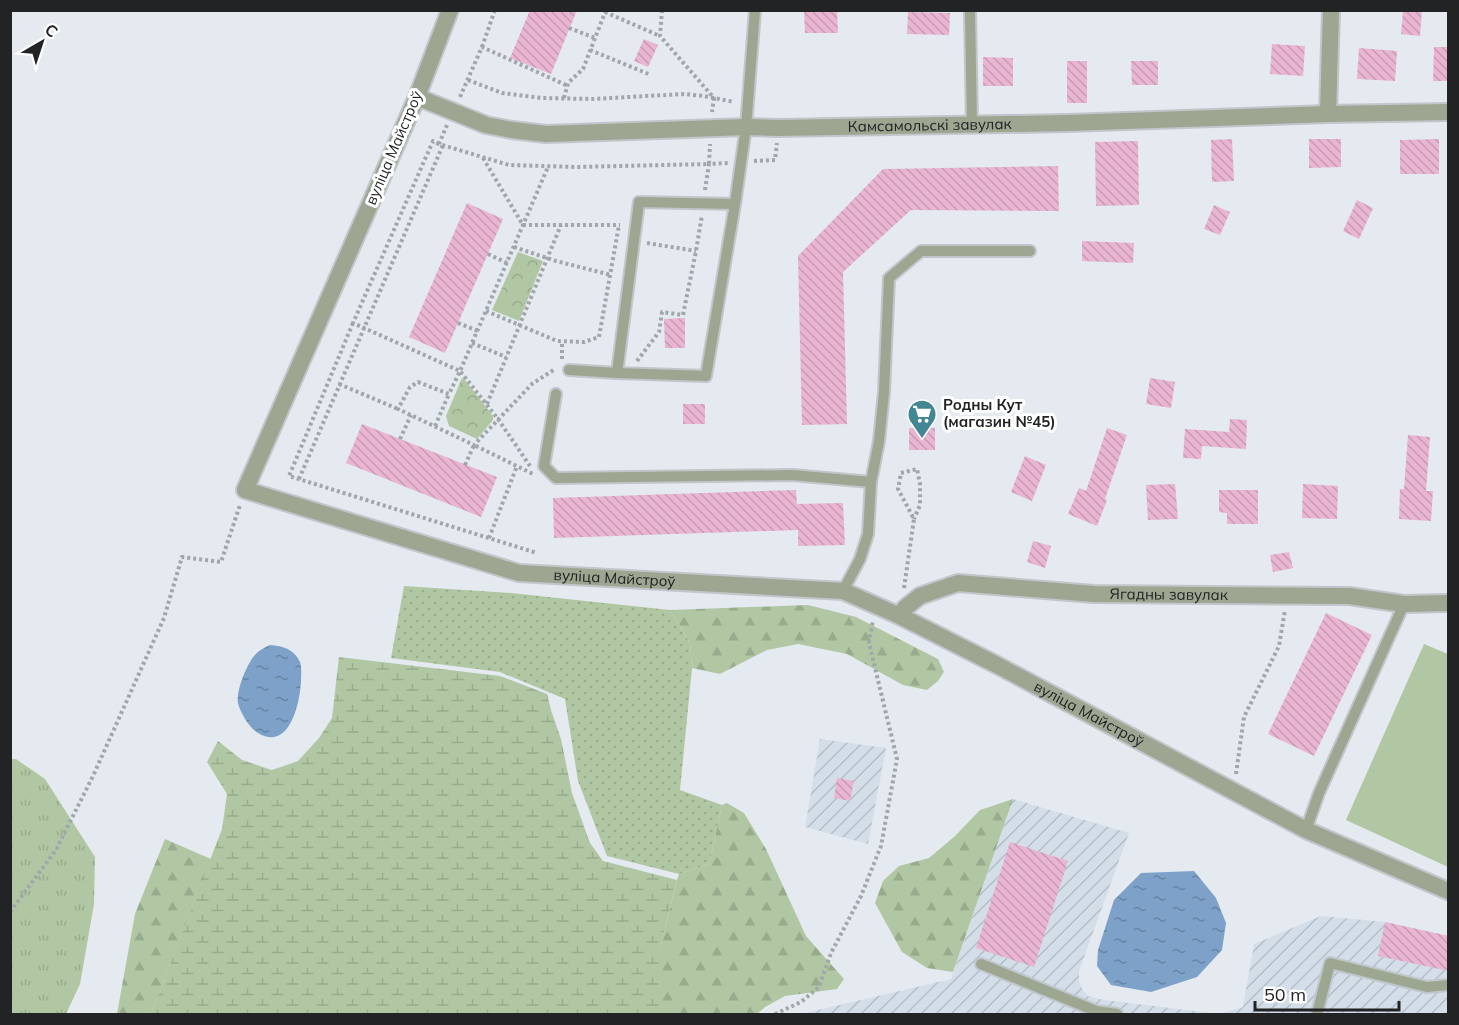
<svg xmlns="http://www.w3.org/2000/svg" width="1459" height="1025" font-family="Mulish,sans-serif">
  <defs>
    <pattern id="industrial-furrows" width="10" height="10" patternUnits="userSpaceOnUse" patternTransform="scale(1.5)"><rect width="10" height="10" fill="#d3dee9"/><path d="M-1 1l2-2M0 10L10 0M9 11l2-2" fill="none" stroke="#b5bec8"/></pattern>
    <pattern id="grass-tufts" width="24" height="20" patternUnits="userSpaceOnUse" patternTransform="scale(1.5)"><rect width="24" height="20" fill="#b1c7a3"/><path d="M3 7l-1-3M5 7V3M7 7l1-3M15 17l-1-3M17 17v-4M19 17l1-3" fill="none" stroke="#98ab8c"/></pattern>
    <pattern id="forest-firs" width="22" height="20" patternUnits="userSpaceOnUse" patternTransform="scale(1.5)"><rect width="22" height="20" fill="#b1c7a3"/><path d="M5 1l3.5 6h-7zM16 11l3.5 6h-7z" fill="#98ab8c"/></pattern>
    <pattern id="wetland-marsh" width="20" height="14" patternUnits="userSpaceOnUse" patternTransform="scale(1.5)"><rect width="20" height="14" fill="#b1c7a3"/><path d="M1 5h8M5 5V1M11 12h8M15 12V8" fill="none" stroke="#98ab8c"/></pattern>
    <pattern id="park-crowns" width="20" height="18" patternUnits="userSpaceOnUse" patternTransform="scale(1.5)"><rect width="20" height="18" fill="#b1c7a3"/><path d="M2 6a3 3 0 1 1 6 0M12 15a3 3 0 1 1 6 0" fill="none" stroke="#98ab8c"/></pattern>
    <pattern id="garden-dots" width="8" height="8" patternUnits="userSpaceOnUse" patternTransform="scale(1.5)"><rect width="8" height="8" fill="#b1c7a3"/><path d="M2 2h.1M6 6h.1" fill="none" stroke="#98ab8c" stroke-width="1.8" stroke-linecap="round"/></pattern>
    <pattern id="water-ripples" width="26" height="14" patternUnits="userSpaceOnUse" patternTransform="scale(1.5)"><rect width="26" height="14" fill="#7ea1c9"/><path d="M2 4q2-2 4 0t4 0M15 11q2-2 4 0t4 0" fill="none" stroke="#6783a3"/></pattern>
    <pattern id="building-back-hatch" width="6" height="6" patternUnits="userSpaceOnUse" patternTransform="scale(1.5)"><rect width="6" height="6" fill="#e9b5d2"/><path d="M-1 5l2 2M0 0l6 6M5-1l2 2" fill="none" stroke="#c89bb4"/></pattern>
  </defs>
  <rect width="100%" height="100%" fill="#e4eaef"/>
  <g fill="url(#industrial-furrows)">
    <polygon points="820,739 886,748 868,844 805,827"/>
    <polygon points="1013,799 1129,833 1079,971 1079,981 1082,989 1088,996 1104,1000 1219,1014 1243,1007 1254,944 1321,916 1385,922 1448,936 1448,1014 801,1014 951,979"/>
  </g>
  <polygon fill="url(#grass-tufts)" points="11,759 16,759 45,779 95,857 94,904 80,984 66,1014 11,1014"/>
  <g fill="url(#forest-firs)">
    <polygon points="808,605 856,617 938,659 944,672 938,681 927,690 903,685 847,654 798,644 767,650 720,674 692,668 690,643 670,610"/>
    <polygon points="1013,799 953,972 927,968 902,952 875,903 883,881 899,866 929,858 955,836 980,810"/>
    <polygon points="727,803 744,813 766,849 806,936 844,979 837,989 785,996 765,1007 757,1014 660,1014 660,949 677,880 679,874 709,864 722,805"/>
    <polygon points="165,839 211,859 151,1014 117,1014 135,914"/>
  </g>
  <polygon fill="url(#wetland-marsh)" points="339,657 500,676 547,694 551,710 561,739 572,793 590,843 603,861 677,880 660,949 660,1014 151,1014 222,829 227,794 207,762 218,741 242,760 272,770 298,761 319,738 332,718"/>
  <g fill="url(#park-crowns)">
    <polygon points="518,252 543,261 519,321 492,310"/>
    <polygon points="462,378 465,380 493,416 493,420 477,439 449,426 446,416"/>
  </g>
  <polygon fill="url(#garden-dots)" points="404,586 511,593 670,610 690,643 692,668 680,790 722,805 709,864 679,874 607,856 578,781 565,699 500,672 391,658"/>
  <polygon fill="#b1c7a3" points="1424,644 1448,654 1448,867 1346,820"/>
  <g fill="url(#water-ripples)">
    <path d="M270,645C283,646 294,649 300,662C302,668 301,675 301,681C300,702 290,752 258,733C250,729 240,712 238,703C236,690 248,660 258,652C261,649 266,647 270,645Z"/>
    <polygon points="1194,871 1216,898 1226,923 1222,950 1197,977 1151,992 1111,985 1097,966 1098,950 1114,900 1141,873"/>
  </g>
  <g fill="url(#building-back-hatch)">
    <polygon points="530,10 577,10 551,74 510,58"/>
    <polygon points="804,10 837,10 838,33 805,33"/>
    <polygon points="1403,10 1422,10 1420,36 1401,34"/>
    <polygon points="908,12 950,13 949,35 907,34"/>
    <polygon points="644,39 658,45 648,67 634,61"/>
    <polygon points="1272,44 1305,46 1303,76 1270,74"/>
    <polygon points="1434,47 1449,47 1449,81 1433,81"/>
    <polygon points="1359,48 1397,51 1395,81 1357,79"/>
    <polygon points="983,57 1013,58 1013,86 983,86"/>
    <rect x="1067" y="61" width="20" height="42"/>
    <polygon points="1131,61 1158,61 1158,85 1132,85"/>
    <polygon points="1232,139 1234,181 1212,182 1211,140"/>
    <polygon points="1309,139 1341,139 1341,167 1309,168"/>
    <polygon points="1439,139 1439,174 1400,174 1400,140"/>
    <polygon points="1138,141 1139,205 1096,206 1095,142"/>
    <polygon points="1058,166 1059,211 911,210 843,272 847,424 802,425 798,256 883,169"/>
    <polygon points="1357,200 1373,208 1359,239 1343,231"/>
    <polygon points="467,203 503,219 445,353 409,337"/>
    <polygon points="1214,205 1230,212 1220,235 1204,229"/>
    <polygon points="1082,241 1134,243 1133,263 1082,261"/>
    <polygon points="685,318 685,348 665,348 664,319"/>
    <polygon points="1150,378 1175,382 1171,408 1146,404"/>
    <rect x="683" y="404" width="22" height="20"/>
    <polygon points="1230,419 1247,420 1246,449 1202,446 1201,459 1183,458 1185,429 1229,432"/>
    <polygon points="362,424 497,477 481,517 346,463"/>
    <rect x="909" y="428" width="26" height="22"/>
    <polygon points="1107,428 1127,435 1105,499 1107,500 1097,526 1068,514 1079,488 1086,491"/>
    <polygon points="1408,435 1430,437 1426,491 1433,491 1431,521 1399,519 1400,489 1404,489"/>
    <polygon points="1025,456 1046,465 1032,501 1011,492"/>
    <polygon points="1175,484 1178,519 1148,520 1146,485"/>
    <polygon points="1303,484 1338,486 1337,519 1302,518"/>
    <polygon points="796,490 797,504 843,503 845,545 798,546 798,530 554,538 553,498"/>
    <polygon points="1219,490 1258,490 1258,524 1227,524 1227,513 1219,512"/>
    <polygon points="1033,541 1051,546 1045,568 1027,562"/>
    <polygon points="1289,552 1293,568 1273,572 1270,555"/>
    <polygon points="1326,613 1372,635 1314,756 1268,734"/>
    <polygon points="837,778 854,781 850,801 834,798"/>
    <polygon points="1010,842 1068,861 1034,967 976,948"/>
    <polygon points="1385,922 1449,936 1449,971 1378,956"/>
  </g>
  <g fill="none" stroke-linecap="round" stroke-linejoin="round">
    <g stroke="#c1c6cb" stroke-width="14">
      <g id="service">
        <polyline points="970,12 972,125"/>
        <polyline points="735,204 706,376 617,373 639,202 735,204 746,127 755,10"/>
        <polyline points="569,370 617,373"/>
        <polyline points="556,394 544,466 556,478 792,475 871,482"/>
        <polyline points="843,591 860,559 868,534 871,482 879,441 884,392 889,278 921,251 1030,251"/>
        <polyline points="1306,830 1319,793 1404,604"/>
        <polyline points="981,964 1096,1011 1117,1014"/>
        <polyline points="1317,1014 1330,963 1427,987 1448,985"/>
      </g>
    </g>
    <g stroke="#c1c6cb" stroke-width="20">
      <g id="minor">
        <path id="s1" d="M450,10L417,97L245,490L519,573L843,591L900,616L997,665L1306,830L1448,891"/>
        <path id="s2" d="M417,97L486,125L512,130L546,134L746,127L778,128L1067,123L1328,114L1448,112"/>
        <polyline points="1328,114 1331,10"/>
        <path id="s3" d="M900,616L905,608L920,596L958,583L1094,594L1349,596L1404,604L1448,603"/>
      </g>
    </g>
    <g stroke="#a1a6aa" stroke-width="4" stroke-dasharray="3 3" stroke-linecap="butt">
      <polyline points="662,10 660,36 714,98 712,112"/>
      <polyline points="605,12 660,36"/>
      <polyline points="569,28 595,38"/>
      <polyline points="482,47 495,10"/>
      <polyline points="590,50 651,75"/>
      <polyline points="468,80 502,93 542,98 592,99 684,94 704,96 734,102"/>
      <polyline points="460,97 482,47 568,86"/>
      <polyline points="564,98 568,83 583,69 606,10"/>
      <polyline points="447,125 439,144 509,165 576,167 709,164 710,144"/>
      <polyline points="439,144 433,141 353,323 460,371 548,167"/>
      <polyline points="483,158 523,225 620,225"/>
      <polyline points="754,161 775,160 777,143"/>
      <polyline points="705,190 709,164 729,163"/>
      <polyline points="647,243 696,251"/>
      <polyline points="514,247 556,261 611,275"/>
      <polyline points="488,254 507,263"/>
      <polyline points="486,311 557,341 584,342 599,337 619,225"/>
      <polyline points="353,323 289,476 537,553"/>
      <polyline points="458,323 478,331"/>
      <polyline points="472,343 506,357"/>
      <polyline points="562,359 562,342"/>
      <polyline points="637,361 659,332 662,312 683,315 696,251 702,215"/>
      <polyline points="339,384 398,409"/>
      <polyline points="487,404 561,225"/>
      <polyline points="435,426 449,394"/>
      <polyline points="400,439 411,415"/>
      <polyline points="465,465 474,445 533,474"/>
      <polyline points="530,466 498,419 460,371 449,394 418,382 410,387 398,409 474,445 532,384 555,369"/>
      <polyline points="299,479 443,145"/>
      <polyline points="489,538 517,466"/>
      <polyline points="904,588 914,519 898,489 901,473 917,469 920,484 920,505 914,519"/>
      <polyline points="1236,774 1244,717 1279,646 1285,610"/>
      <polyline points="10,912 56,850 93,776 164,618 182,557 221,562 240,505"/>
      <polyline points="775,1014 801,1002 819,987 831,953 861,896 881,846 897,759 869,643 873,620"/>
    </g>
    <use href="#service" stroke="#9ca691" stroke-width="10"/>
    <use href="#minor" stroke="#9ca691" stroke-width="16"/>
  </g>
  <defs>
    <g id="supermarket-pin" transform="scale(1.5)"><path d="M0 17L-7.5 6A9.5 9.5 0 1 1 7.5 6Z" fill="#438794" stroke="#fff"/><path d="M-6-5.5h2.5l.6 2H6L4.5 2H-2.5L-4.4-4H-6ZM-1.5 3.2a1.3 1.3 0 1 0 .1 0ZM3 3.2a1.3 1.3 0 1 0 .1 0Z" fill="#fff"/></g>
  </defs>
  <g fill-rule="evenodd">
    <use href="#supermarket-pin" x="922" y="414"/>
  </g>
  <g text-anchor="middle" stroke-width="6" stroke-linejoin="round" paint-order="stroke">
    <g font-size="15" fill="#212325" stroke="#fff">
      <text dy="5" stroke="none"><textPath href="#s2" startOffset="519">Камсамольскі завулак</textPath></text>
      <text transform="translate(394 148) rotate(-67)" y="5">вуліца Майстроў</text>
      <text dy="5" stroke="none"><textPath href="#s1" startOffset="904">вуліца Майстроў</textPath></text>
      <text dy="5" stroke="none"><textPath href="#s3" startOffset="280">Ягадны завулак</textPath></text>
      <text dy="5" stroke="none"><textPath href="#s1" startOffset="1408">вуліца Майстроў</textPath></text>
    </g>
    <g font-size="15" font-weight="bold" fill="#212325" stroke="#fff" text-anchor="start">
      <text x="943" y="410">Родны Кут<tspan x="943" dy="17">(магазин №45)</tspan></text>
    </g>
  </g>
  <rect width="1459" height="1025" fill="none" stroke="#212325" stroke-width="24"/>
  <g transform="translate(42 42) rotate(39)" stroke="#ffffff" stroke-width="4.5" paint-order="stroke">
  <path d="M0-4.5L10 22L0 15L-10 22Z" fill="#212325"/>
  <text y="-9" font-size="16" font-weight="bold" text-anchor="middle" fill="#212325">С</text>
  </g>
  <path d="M1255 1001v9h144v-9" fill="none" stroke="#212325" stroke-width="3"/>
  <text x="1264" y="1001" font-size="18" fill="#212325" stroke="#ffffff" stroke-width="4.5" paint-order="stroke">50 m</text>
</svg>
